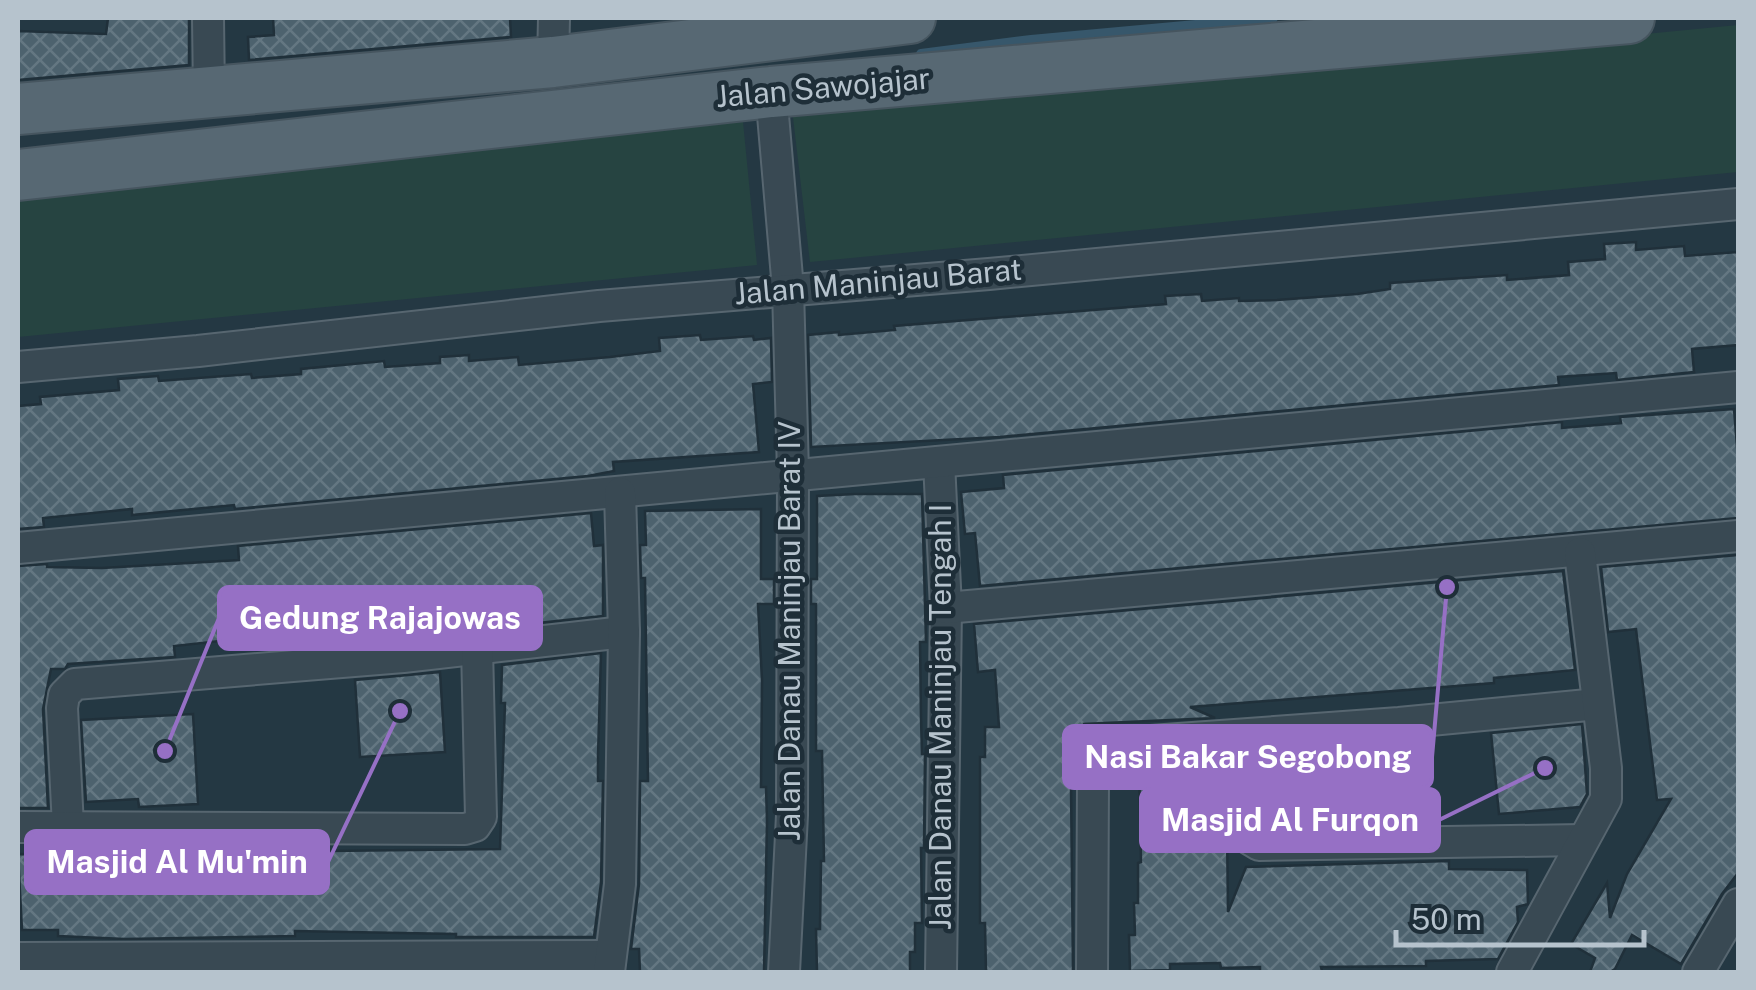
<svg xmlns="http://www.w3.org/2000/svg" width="1756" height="990" font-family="'Public Sans',sans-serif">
  <defs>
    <pattern id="building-cross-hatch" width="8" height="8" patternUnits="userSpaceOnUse" patternTransform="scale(2.5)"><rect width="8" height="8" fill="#4d626e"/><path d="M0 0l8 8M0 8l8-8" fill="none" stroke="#647782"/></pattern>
  </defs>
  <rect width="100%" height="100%" fill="#243843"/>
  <g fill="#264441">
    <polygon points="1738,25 1738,172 810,262 793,117"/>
    <polygon points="743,122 757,265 18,337 18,196"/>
  </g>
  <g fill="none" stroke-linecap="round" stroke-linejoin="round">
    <polyline stroke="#37576b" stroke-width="10" points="921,54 1031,40 1273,18"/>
  </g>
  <g fill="url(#building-cross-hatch)" stroke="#20303a" stroke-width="2.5">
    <polygon points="108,18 189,18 189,65 18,80 18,31 106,34"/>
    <polygon points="273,18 510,18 511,37 249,60 248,37 274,35"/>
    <polygon points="1636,242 1636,250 1684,246 1685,256 1738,252 1738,345 1692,349 1694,372 1617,380 1616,373 1558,377 1559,385 1000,437 811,447 808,335 839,332 839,335 895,330 894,326 1166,304 1165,296 1201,294 1202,301 1239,298 1239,301 1277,300 1357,294 1390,289 1390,283 1507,275 1507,280 1569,275 1568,262 1605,259 1604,244"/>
    <polygon points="700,335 701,340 753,336 754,340 771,338 772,382 753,384 759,452 613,462 614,471 588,476 235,509 234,505 132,515 132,509 43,518 44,527 18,529 18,406 41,404 40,397 119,390 118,379 158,376 159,381 251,374 252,378 301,374 301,369 384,361 385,367 440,363 440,357 469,355 469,361 518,357 519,365 610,357 660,351 659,338"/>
    <polygon points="1734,409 1738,459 1738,518 980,586 975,533 965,534 961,492 1004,488 1003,475 1562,422 1562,428 1621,423 1620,417"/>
    <polygon points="855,494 922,494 926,642 920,642 921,718 922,754 925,754 924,848 921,848 922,923 915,923 915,952 910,952 910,972 817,972 816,929 820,929 821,861 824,861 822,751 816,751 816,604 811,604 811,579 817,579 817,496"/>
    <polygon points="761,509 761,579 774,579 774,604 758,604 762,680 761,787 766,787 767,821 764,972 640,972 639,949 631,949 639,884 640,781 648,781 645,578 641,578 640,545 646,545 645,511"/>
    <polygon points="591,513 594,546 603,545 603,616 502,627 503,613 437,619 438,634 352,642 352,634 284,639 284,634 174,646 175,657 68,664 65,669 51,669 43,709 48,808 18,808 18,566 47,564 47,567 102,568 239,560 238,546"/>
    <polygon points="1738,555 1738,873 1722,894 1681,964 1632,935 1615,969 1610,972 1590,972 1595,958 1571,944 1607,883 1610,918 1627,874 1671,799 1657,800 1636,629 1608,632 1601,567"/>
    <polygon points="1563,571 1575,670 1494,678 1494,683 1190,707 1215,718 1084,724 1084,745 1077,756 1074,786 1071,786 1073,972 986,972 985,923 980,923 980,757 985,757 985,727 999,727 995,670 978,672 974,624"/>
    <polygon points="601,653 598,756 598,781 603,781 601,883 594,937 456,937 456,934 295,931 295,936 125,939 58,936 58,930 22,930 18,854 192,856 192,849 261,850 261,847 326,851 500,849 505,703 501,703 502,665"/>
    <polygon points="440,672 445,752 360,757 355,680"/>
    <polygon points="193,714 198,804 139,807 138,799 86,802 81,720"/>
    <polygon points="1582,724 1587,794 1580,807 1499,814 1491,733"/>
    <polygon points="1294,750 1332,766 1313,813 1274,797"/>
    <polygon points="1221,755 1227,829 1228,912 1246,867 1449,861 1449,869 1527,870 1528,904 1517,907 1518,922 1498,959 1426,961 1426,966 1321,967 1322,971 1289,972 1260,972 1260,967 1221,968 1220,963 1170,964 1170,970 1130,971 1129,935 1135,935 1134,903 1138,903 1138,863 1141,862 1139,761"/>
  </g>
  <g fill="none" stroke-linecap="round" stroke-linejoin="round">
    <g stroke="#576670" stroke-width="34">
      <g id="street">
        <polyline points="208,18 209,94"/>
        <polyline points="553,62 554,18"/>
        <polyline points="771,92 788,289 793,473 792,815 784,972"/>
        <polyline points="18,367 198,351 599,306 989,274 1738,204"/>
        <polyline points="939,462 946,608 941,972"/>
        <polyline points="18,548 1738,387"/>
        <polyline points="946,608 1738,536"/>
        <polyline points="1238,736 1246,832 1249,839 1259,845 1582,840"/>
        <polyline points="68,826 62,708 64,695 75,684 403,657 624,632"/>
        <polyline points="18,827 465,829 475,826 481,817 477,648"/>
        <polyline points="18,958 609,956"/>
        <polyline points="609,972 620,884 624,632 620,493"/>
        <polyline points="1092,972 1093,782 1098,757 1123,743 1399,723 1598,704"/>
        <polyline points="1512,972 1606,799 1606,768 1580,553"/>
        <polyline points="1698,972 1738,904"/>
      </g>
    </g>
    <g stroke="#46555f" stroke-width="54">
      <g id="primary">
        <polyline points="18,109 553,62 910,18"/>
        <polyline points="18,175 771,92 1629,18"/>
      </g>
    </g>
    <use href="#street" stroke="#394953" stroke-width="30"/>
    <use href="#primary" stroke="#576873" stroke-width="50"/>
  </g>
  <g text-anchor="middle" stroke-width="9" stroke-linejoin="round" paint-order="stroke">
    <g font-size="30" fill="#b6c3cd" stroke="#1e2e38">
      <text transform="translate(823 88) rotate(-5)" y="10">Jalan Sawojajar</text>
      <text transform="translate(878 282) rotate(-5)" y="10">Jalan Maninjau Barat</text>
      <text transform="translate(790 631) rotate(-90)" y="10">Jalan Danau Maninjau Barat IV</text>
      <text transform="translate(941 717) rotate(-90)" y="10">Jalan Danau Maninjau Tengah I</text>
    </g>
  </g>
  <path fill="none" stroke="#9670c5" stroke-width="4" d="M165 751L219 618M1447 587L1432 757M1545 768L1439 820M400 711L328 862"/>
  <g fill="#9670c5" stroke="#1e2e38" stroke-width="4">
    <circle cx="165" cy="751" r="10"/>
    <circle cx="1447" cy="587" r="10"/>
    <circle cx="1545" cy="768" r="10"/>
    <circle cx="400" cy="711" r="10"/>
  </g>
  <g fill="#9670c5" stroke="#9670c5" stroke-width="4">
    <rect x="219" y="587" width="322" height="62" rx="10"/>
    <rect x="1064" y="726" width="368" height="62" rx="10"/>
    <rect x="1141" y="789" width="298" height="62" rx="10"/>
    <rect x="26" y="831" width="302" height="62" rx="10"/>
  </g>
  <g font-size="32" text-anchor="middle" font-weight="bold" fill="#fff">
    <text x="380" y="629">Gedung Rajajowas</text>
    <text x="1248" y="768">Nasi Bakar Segobong</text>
    <text x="1290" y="831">Masjid Al Furqon</text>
    <text x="177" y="873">Masjid Al Mu'min</text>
  </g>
  <rect width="1756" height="990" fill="none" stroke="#b6c3cd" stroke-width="40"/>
  <path d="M1396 930v15h248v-15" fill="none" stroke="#b6c3cd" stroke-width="5"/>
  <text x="1411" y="930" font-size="30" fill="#b6c3cd" stroke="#1e2e38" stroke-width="8" paint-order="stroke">50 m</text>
</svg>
